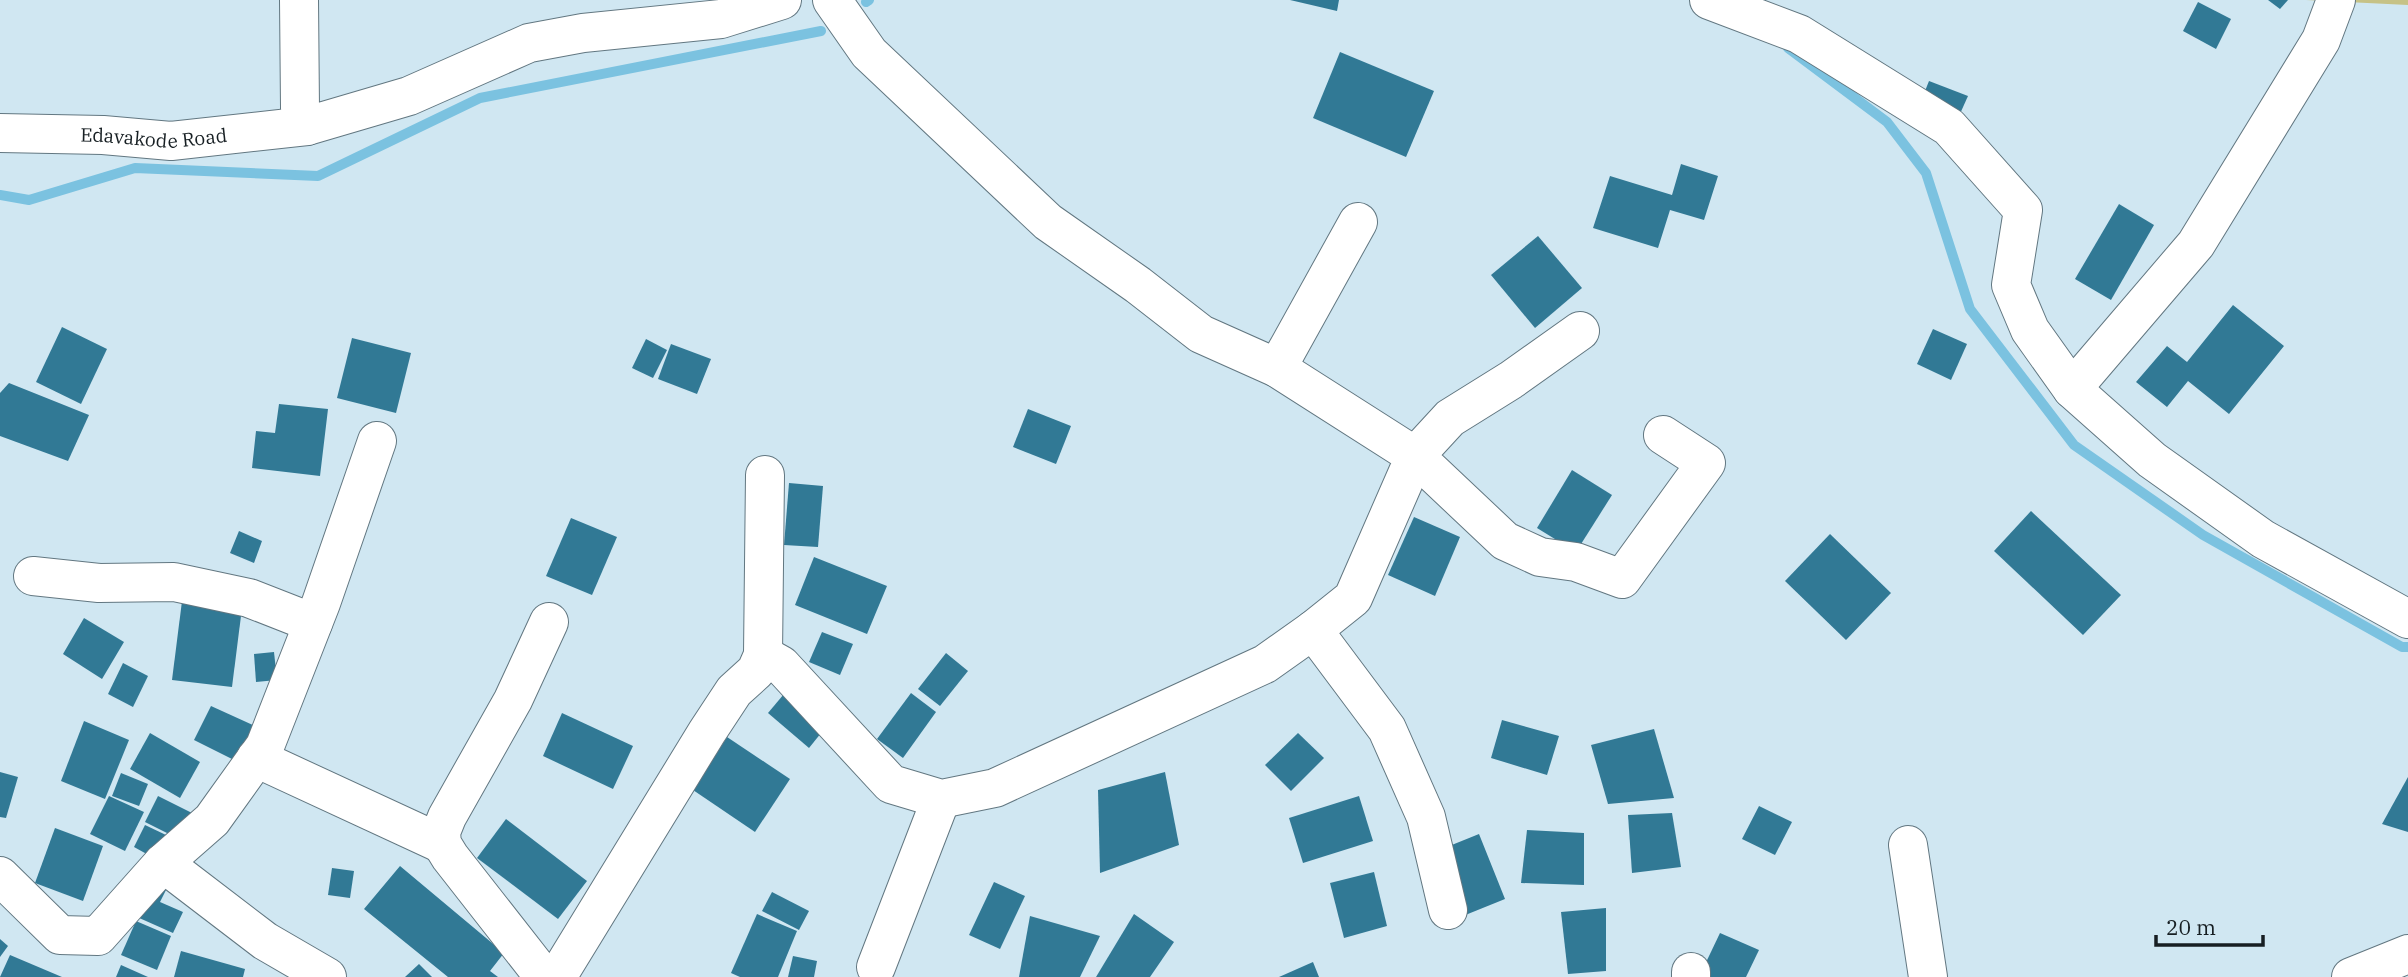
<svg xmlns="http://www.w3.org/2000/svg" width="2408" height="977" font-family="'IBM Plex Serif',serif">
  <rect width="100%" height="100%" fill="#d0e7f2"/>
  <polygon fill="#c6c286" points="2306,0 2408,0 2408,5"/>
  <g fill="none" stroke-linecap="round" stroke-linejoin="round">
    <g stroke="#7bc2e0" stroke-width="10">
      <polyline points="866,2 869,0"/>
      <polyline points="1788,48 1887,122 1926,173 1970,309 2074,445 2203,535 2402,647 2408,647"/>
      <polyline points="0,195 29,200 135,168 318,176 480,98 821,31"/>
    </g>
  </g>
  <g fill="#317995">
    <polygon points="1290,0 1339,0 1337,11"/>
    <polygon points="2268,0 2288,0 2280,9"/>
    <polygon points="2198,2 2231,19 2216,49 2183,31"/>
    <polygon points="1340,52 1434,91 1406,157 1313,118"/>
    <polygon points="1929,81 1968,96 1959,116 1921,101"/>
    <polygon points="1681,164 1718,176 1704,220 1670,210 1658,248 1593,228 1610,176 1672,195"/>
    <polygon points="2119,204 2154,225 2111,300 2075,279"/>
    <polygon points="1538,236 1582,288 1535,328 1491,275"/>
    <polygon points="2233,305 2284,346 2229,414 2188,381 2167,407 2136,382 2167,346 2187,362"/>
    <polygon points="62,327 107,349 81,404 36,382"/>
    <polygon points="1933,329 1967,344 1951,380 1917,364"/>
    <polygon points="352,338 411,353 396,413 337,398"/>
    <polygon points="646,339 667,350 653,378 632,368"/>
    <polygon points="671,344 711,359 697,394 658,379"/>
    <polygon points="9,383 89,415 68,461 0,436 0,393"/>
    <polygon points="279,404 328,409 320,476 252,468 256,431 275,433"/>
    <polygon points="1028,409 1071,426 1056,464 1013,447"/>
    <polygon points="1572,470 1612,495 1576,552 1537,528"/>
    <polygon points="789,483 823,486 818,547 784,545"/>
    <polygon points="2031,511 2121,595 2083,635 1994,551"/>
    <polygon points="1414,517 1460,537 1435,596 1388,575"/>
    <polygon points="571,518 617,537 592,595 546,576"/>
    <polygon points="239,531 262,541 254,563 230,553"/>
    <polygon points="1830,534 1891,593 1846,640 1785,581"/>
    <polygon points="814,557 887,586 867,634 795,605"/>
    <polygon points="182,601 242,608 232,687 172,680"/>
    <polygon points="84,618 124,642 102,679 63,654"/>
    <polygon points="822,632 853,644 840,675 809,662"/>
    <polygon points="274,652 277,680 256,682 254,654"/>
    <polygon points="946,653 968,671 940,706 918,689"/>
    <polygon points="123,663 148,676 133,707 108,694"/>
    <polygon points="789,688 830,722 809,748 768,713"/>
    <polygon points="911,693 936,712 903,758 877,739"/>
    <polygon points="211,706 255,726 238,762 194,740"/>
    <polygon points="562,713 633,746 613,789 543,756"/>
    <polygon points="1502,720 1559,736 1547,775 1491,758"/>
    <polygon points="84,721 129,740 105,799 61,781"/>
    <polygon points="1654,729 1674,798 1608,804 1591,745"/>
    <polygon points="150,733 200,762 180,798 130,769"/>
    <polygon points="1298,733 1324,758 1291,791 1265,765"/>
    <polygon points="727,737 790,779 755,832 693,790"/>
    <polygon points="0,772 18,777 6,818 0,817"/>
    <polygon points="1165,772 1179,845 1100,873 1098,790"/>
    <polygon points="121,773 148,784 139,806 112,796"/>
    <polygon points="2408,777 2408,832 2382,824"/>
    <polygon points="109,796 144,812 125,851 90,834"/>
    <polygon points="158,796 196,815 183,841 145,822"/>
    <polygon points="1359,796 1373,841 1303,863 1289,818"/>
    <polygon points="1759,806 1792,822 1775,855 1742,839"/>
    <polygon points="1672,813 1681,867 1632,873 1628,815"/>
    <polygon points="506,819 587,881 558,919 477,858"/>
    <polygon points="145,825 166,835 154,858 134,847"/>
    <polygon points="55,828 103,846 83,901 35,883"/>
    <polygon points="1527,830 1584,833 1584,885 1521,883"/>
    <polygon points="1479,834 1505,899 1453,920 1427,855"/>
    <polygon points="400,866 504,953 490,971 498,977 448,977 364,909"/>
    <polygon points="332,868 354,871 350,898 328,895"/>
    <polygon points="1374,872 1387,926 1344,938 1330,883"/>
    <polygon points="994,882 1025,896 1000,949 969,935"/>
    <polygon points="168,886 160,902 183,912 173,933 137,917"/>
    <polygon points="772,892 809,911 799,930 762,911"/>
    <polygon points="1606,908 1606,971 1568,974 1561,912"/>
    <polygon points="757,914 797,931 778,977 740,977 731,973"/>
    <polygon points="1134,914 1174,942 1150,977 1096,977"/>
    <polygon points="1030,916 1100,936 1080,977 1019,977"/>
    <polygon points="136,921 171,936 157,970 121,955"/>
    <polygon points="1720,933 1759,950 1746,977 1699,977"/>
    <polygon points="0,939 8,946 0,957"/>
    <polygon points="181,951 245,969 243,977 174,977"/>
    <polygon points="10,955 62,977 0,977"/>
    <polygon points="793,956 817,961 814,977 788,977"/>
    <polygon points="1313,962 1319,977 1279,977"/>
    <polygon points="419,964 432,977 405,977"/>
    <polygon points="121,965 148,977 116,977"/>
  </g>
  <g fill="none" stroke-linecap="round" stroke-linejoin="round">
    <g stroke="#627781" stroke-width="40">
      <g id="minor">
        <polyline points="299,0 300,108 307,126 409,96 529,43 583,33 721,19 782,0"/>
        <polyline points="1709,0 1799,34 1949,127 2023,210 2011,285 2030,330 2072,389 2152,460 2263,539 2408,619"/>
        <path id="s1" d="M0,133L103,135L171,141L307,126"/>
        <polyline points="1580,331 1511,380 1450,418 1415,456 1505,541 1540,557 1576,562 1622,579 1706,463 1663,435"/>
        <polyline points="1277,368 1358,222"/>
        <polyline points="2072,389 2196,244 2321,40 2336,0"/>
        <polyline points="33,576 99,583 174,582 249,598 313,623"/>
        <polyline points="1313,630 1387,729 1426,817 1448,910"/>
        <polyline points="763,655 765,475"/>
        <polyline points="256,758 442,844"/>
        <polyline points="1908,845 1928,977"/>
        <polyline points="163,863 265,941 327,977"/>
        <polyline points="0,876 60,935 98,936 163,863 212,820 265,746 321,603 377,441"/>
        <polyline points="876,967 941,799"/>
        <polyline points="544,977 450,857 442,844 441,832 447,817 513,700 549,622"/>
        <polyline points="557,977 707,732 734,691 756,671 763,655 781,665 891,784 941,799 995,788 1265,664 1313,630 1353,598 1415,456 1277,368 1201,334 1138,285 1048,222 869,53 832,0"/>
        <polyline points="1691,977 1691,972"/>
        <polyline points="2351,977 2408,954"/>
      </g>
    </g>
    <use href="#minor" stroke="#fff" stroke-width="38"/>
  </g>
  <g text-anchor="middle" stroke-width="5" stroke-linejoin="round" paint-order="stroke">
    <g font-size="19" fill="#171f23" stroke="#d0e7f2">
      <text dy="7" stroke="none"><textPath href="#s1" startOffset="154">Edavakode Road</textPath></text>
    </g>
  </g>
  <path d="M2156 935v10h107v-10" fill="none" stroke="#171f23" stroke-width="3.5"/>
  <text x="2166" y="935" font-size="21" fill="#171f23" stroke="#d0e7f2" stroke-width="5" paint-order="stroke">20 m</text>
</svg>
